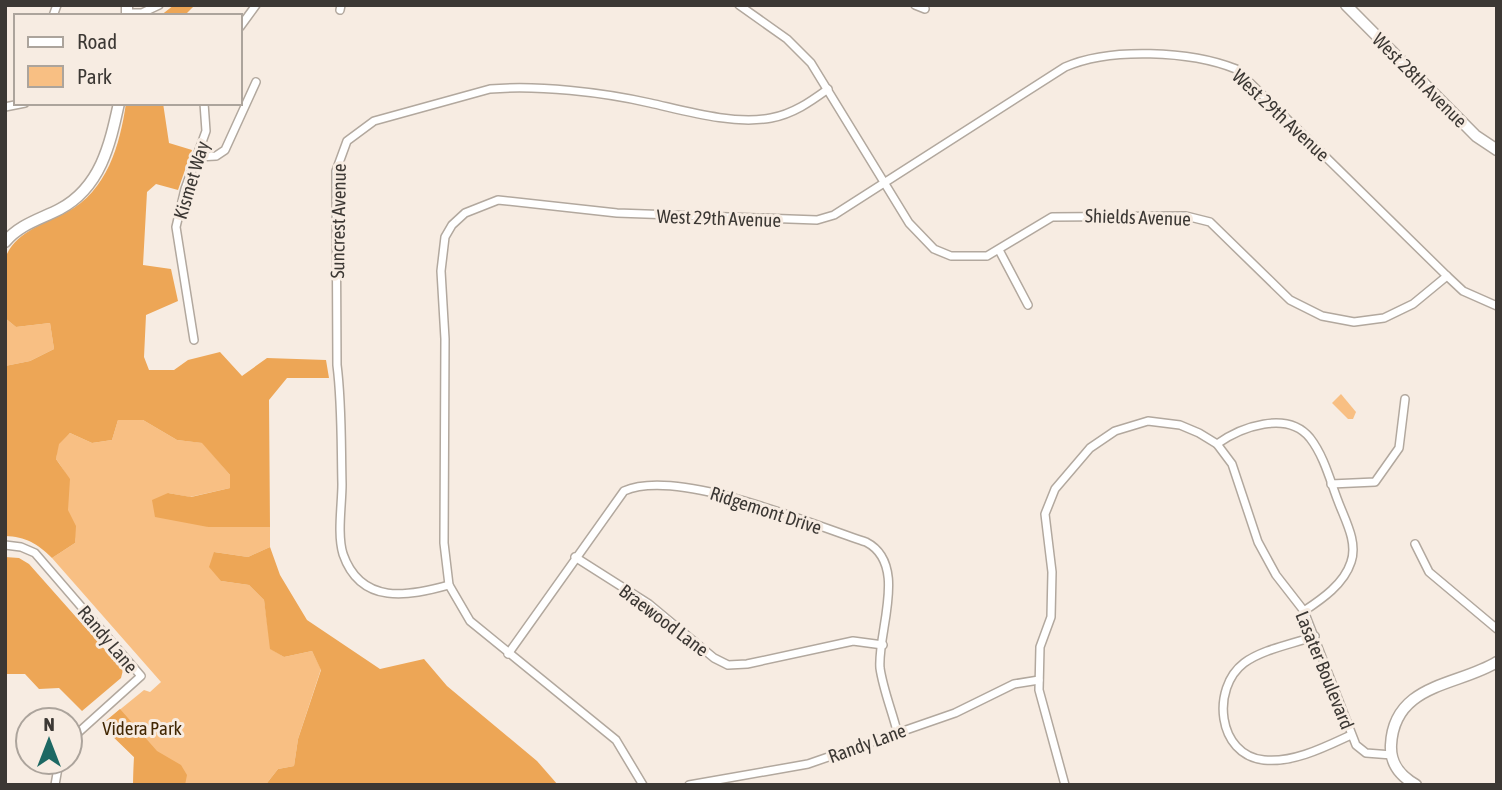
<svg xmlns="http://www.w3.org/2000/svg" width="1502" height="790" font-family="'Asap Condensed',sans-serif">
  <rect width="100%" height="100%" fill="#f7ece2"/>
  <g fill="#f8bf83">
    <polygon points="5,318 16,327 50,323 54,349 30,361 5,366"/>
    <polygon points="1341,394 1356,412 1353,419 1348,419 1332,403"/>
    <path d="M118,420H143L177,440L203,443L230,475V488L190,497L168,493L208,527H270V547L248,557L214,552L221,581L249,585L264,600L271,649L284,657L312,651L321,669L298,739L294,766L278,769L267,783L133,785L134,757L101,725L144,690L150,692L161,682L52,558L75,543C76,527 71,525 68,511C62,483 79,490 56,459L58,444L70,433L92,443L112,440Z"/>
  </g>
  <g fill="#eda656">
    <polygon points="174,5 195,5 187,13 190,16 160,16"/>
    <path d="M126,103H163L169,143L192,150L178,190L156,184L147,192L143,265L171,269L178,301L146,315L144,357L149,370H174L188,360L220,352L242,376L267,358L326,360L329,378H287L269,400L270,527H208L155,517L152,500L168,493L191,497L230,488V475L202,443L177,440L143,420H118L112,440L92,443L70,433L59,444L56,459L70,479L68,510L76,526L75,543L52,558C37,543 26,537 5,536V366L30,361L54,349L50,323L16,327L5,318C5,304 1,266 7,254C18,231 46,223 67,212C107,191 120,145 126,103Z"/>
    <polygon points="270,547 280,575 307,620 380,669 424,659 447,686 537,761 558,785 254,785 267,783 278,769 294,766 298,739 321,670 312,651 284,657 270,649 264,600 249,585 221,581 209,567 214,552 248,557"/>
    <polygon points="5,557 19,558 29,564 123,670 121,678 82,711 59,688 39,689 25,674 5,674"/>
    <polygon points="120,709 157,751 181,765 187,775 185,785 133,785 134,757 101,725"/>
  </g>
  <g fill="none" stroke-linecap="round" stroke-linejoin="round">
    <g stroke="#b2a89e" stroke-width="10">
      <g id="street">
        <polyline points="739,5 787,39 811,63 909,223 934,249 951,256 987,256 1052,217 1186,216 1210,222 1290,300 1322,316 1354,322 1384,318 1413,304 1447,276"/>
        <polyline points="915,5 925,9"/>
        <polyline points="340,10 341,5"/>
        <polyline points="127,13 142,13 159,5"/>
        <polyline points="53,16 57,5"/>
        <polyline points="240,27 256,5"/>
        <polyline points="5,107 25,103"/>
        <polyline points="197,157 216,156 225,150 256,82"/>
        <polyline points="999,250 1028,305"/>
        <polyline points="194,340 176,227 185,189 206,131 204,103"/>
        <path d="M1217,444C1241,427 1287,410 1310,438C1324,456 1330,480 1338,501C1345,520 1358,542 1351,562C1344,584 1322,599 1304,611"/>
        <polyline points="1331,484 1375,482 1399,448 1405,399"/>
        <polyline points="1415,544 1429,572 1497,629"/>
        <polyline points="5,545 21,547 35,553 141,676 70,740"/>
        <polyline points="575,557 649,604 714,658 728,665 747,664 853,641 883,645"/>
        <path d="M449,585C409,596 361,606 343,554C337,534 342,505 342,484C341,444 342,404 337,365L336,171L347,141L374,121L490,89C538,85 602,92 650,103C686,111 733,125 771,118C793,114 810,102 828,89"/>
        <path d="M1315,636C1293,644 1263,649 1244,663C1211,688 1217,755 1264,760C1294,763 1325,747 1351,735"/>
        <path d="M508,654L624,491C677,467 810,524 866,542C909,564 877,632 880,668C883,689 892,711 897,731"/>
        <polyline points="55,785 59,762"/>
        <path d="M643,785L616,740L470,621L449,585L444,543L445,339L441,271L445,237L452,225L465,213L498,200L617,213L817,220L834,215L1065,67C1110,47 1191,51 1236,69L1447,276L1463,291L1497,306"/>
        <polyline points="689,785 808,764 955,713 1014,684 1039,680"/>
        <polyline points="1065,785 1039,690 1040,647 1051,617 1052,572 1045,514 1055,489 1090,448 1115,431 1148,421 1180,425 1199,433 1217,444 1232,464 1258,542 1276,575 1304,611 1356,745 1366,753 1392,755"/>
      </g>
    </g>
    <g stroke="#b2a89e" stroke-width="13">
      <g id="secondary">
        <polyline points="127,5 127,16"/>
        <polyline points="1346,5 1476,136 1497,150"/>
        <path d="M5,242C20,224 41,219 60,209C101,187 110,144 119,103"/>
        <path d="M1416,785C1400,776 1390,764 1391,745C1394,683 1458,686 1497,662"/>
      </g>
    </g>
    <use href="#street" stroke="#fff" stroke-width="7"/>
    <use href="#secondary" stroke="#fff" stroke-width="10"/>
  </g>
  <g text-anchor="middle" stroke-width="6" stroke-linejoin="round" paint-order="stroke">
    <g font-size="19" fill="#3c3834" stroke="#f7ece2">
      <text transform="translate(1420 80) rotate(45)" y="7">West 28th Avenue</text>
      <text transform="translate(1281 115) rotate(43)" y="7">West 29th Avenue</text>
      <text transform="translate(191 180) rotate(-73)" y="7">Kismet Way</text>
      <text transform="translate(1138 217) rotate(2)" y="7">Shields Avenue</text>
      <text transform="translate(719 218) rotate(2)" y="7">West 29th Avenue</text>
      <text transform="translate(338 221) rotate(-89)" y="7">Suncrest Avenue</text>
      <text transform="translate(766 510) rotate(18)" y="7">Ridgemont Drive</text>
      <text transform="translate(664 620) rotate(37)" y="7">Braewood Lane</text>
      <text transform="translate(108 639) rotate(50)" y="7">Randy Lane</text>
      <text transform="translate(1325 670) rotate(68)" y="7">Lasater Boulevard</text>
      <text transform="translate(867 743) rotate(-20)" y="7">Randy Lane</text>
    </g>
    <g font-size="19" fill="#422703" stroke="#f7ece2">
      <text x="142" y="735">Videra Park</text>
    </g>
  </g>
  <rect width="1502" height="790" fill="none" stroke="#3c3834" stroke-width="14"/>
  <rect x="14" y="14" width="228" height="91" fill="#f7ece2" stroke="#aca49c" stroke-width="2"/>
  <rect x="28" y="37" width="35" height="10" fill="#ffffff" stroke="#aca49c" stroke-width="2"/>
  <text x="77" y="49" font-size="21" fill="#3c3834">Road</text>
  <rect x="28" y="66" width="35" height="21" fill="#f8bf83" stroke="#aca49c" stroke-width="2"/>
  <text x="77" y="84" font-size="21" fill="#3c3834">Park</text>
  <g transform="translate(49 741)"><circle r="33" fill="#f7ece2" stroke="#aca49c" stroke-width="2"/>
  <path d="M0-5L12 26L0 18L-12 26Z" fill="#1d6863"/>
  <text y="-10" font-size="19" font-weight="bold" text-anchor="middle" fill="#3c3834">N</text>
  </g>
</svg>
